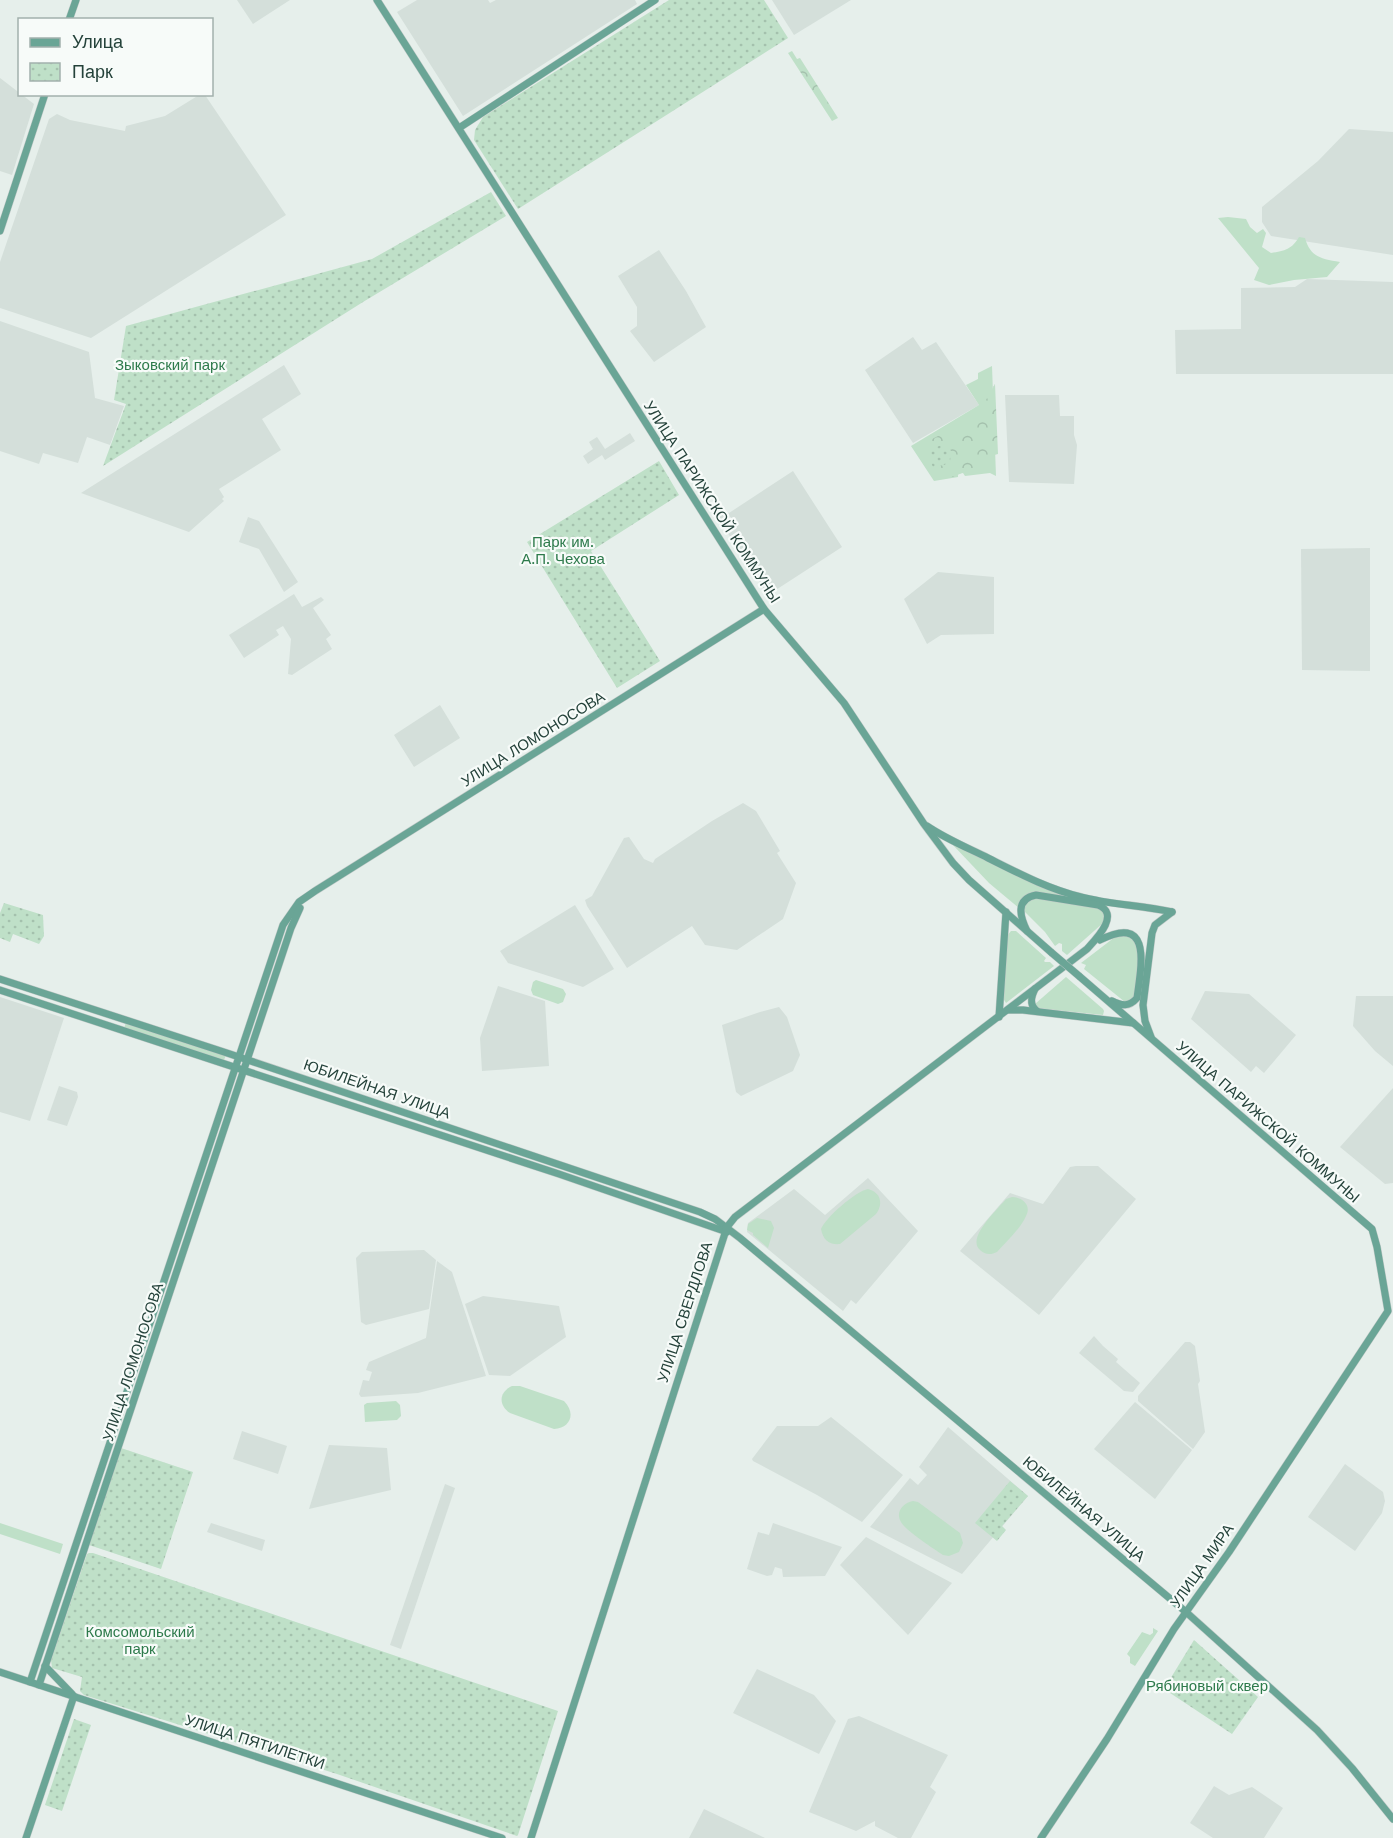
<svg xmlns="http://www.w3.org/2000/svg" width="1393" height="1838" font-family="'Work Sans',sans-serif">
  <defs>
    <pattern id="forest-crowns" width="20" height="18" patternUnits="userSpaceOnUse" patternTransform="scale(1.5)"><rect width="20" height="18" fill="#bfe0c8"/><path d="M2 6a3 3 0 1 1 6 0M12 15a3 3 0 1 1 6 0" fill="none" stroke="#a4c1ad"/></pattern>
    <pattern id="park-dots" width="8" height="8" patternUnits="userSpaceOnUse" patternTransform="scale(1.5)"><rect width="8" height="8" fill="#bfe0c8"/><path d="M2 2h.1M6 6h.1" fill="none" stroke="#a4c1ad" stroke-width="1.8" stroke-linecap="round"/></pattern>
  </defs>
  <rect width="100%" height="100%" fill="#e6efeb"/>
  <g fill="#d4dfda">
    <polygon points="237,0 290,0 253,24"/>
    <polygon points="417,0 488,0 490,3 496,0 635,0 637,4 463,116 397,12"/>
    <polygon points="772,0 851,0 794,35"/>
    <polygon points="0,78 34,104 12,175 0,171"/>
    <polygon points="199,95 205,95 286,215 91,338 0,308 0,262 49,119 57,114 70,120 125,131 126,126 165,116"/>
    <polygon points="1349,129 1393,132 1393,255 1271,236 1262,222 1262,207 1318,161"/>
    <polygon points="659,250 686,291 706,327 654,362 630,331 637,326 637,307 618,276"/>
    <polygon points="1307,279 1393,282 1393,374 1176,374 1175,330 1241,329 1241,288 1295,287"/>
    <polygon points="0,321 89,352 95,398 124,406 110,445 87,437 78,463 43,453 39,464 0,451"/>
    <polygon points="913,337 922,350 936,342 979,405 913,443 865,370"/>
    <polygon points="284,365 301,394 262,419 281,450 219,489 224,497 222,499 224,501 189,532 81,493"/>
    <polygon points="1005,395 1059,395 1060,416 1074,416 1074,435 1077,445 1074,484 1009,482"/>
    <polygon points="630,433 635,441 605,460 602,455 588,464 583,456 593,449 589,442 597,437 605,449"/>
    <polygon points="793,471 842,547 768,595 718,518 727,512 729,513"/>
    <polygon points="248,517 259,521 298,582 284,592 259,549 239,542"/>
    <polygon points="1370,548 1370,671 1302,670 1301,549"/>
    <polygon points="938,572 994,577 994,634 941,635 927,644 904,599"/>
    <polygon points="294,594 302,607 321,597 324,600 313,608 331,635 326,639 332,649 292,675 288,674 291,639 283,626 276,630 279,635 244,658 229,635"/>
    <polygon points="440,705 460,738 414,767 394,735"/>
    <polygon points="743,803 756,811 780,851 777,853 796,883 783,919 737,950 705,945 692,926 627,968 587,906 585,900 592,896 624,838 629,837 644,859 653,863 655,859 712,821"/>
    <polygon points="575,905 614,969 583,987 508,963 500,951"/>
    <polygon points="498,986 545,1001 549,1066 482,1071 480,1038"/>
    <polygon points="1205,991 1249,994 1296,1035 1264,1073 1256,1066 1251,1072 1191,1019"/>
    <polygon points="1356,996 1393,996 1393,1066 1375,1051 1353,1026"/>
    <polygon points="0,997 64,1018 30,1121 0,1112"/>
    <polygon points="779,1007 787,1017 800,1055 793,1071 741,1096 736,1092 722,1025 760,1012"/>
    <polygon points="59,1086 77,1092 78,1097 67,1126 47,1120"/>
    <polygon points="1393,1088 1393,1183 1385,1184 1340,1147"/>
    <polygon points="1076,1166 1098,1166 1136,1199 1039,1315 960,1251 1010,1193 1043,1204 1070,1167"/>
    <polygon points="868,1178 918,1231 856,1304 851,1300 843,1311 747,1232 748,1223 794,1189 825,1215"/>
    <polygon points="424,1250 436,1260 429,1309 366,1325 361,1322 356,1258 362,1252"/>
    <polygon points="437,1261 452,1272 486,1376 418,1393 361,1397 359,1394 363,1380 369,1381 372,1372 366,1370 369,1362 426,1338"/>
    <polygon points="483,1296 559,1306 566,1337 510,1376 489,1375 465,1304"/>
    <polygon points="1094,1336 1103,1346 1118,1359 1116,1362 1140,1383 1133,1392 1124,1391 1079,1353"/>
    <polygon points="1185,1342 1190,1342 1195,1346 1200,1381 1198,1384 1205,1432 1193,1449 1138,1401 1138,1396"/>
    <polygon points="1135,1402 1192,1450 1155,1499 1094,1449"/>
    <polygon points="831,1417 903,1475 862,1522 817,1495 753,1461 752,1459 777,1426 818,1426"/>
    <polygon points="948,1427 1028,1496 962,1574 870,1527 910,1478 918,1485 927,1475 919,1467"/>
    <polygon points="242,1431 287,1446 278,1474 233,1459"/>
    <polygon points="329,1445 387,1448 391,1490 309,1509"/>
    <polygon points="1345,1464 1383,1492 1385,1501 1382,1513 1355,1551 1308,1517"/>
    <polygon points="445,1484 455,1488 401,1649 390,1645"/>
    <polygon points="211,1523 265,1540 262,1551 207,1532"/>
    <polygon points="773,1523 842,1547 825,1576 783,1577 782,1569 775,1567 772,1575 767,1576 747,1569 758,1532 769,1535"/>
    <polygon points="866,1537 952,1583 908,1635 840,1565"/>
    <polygon points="757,1669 814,1695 836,1721 819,1754 733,1713"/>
    <polygon points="859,1716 948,1755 930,1787 936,1792 911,1838 898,1838 875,1826 875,1821 856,1831 809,1812 848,1719"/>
    <polygon points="1214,1786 1229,1795 1252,1787 1283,1808 1264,1838 1213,1838 1190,1823"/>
    <polygon points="704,1809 765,1838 689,1838"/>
  </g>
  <g fill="#bfe0c8">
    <path d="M1228,217L1246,219L1250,227L1257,233L1263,229L1266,233L1262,247L1271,253C1285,251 1292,249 1299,237L1305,238C1310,257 1322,259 1340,262L1327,277L1294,280L1269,285L1254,280L1259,268L1218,218Z"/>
    <polygon points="992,366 996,476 990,473 965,476 963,473 958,474 958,477 934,481 911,446 979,405 966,385 978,379 978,373"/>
    <polygon points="952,844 1089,901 1034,894 1019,908 989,883"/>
    <polygon points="1035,897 1100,906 1105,917 1103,923 1067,955 1062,951 1062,944 1059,943 1055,946 1045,932 1023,910 1025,902"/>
    <polygon points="1011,931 1016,931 1046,958 1044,961 1045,962 1050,962 1054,966 1006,1003 1003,998 1006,937"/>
    <polygon points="1126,935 1134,939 1139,948 1135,995 1130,1001 1125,1002 1084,969 1086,965 1081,963 1115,937"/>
    <polygon points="1066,977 1103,1009 1104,1011 1103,1015 1037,1008 1035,1004"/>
    <polygon points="536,980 563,989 566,994 563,1002 558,1004 533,995 531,990 533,982"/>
    <polygon points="126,1022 226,1055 224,1060 124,1029"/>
    <path d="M868,1189C880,1192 884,1203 876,1214L840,1244C829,1245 823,1240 821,1229C825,1218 856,1191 868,1189Z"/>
    <path d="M1012,1197C1022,1197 1032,1205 1026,1216C1021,1228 1006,1242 997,1252C991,1255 985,1255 980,1250C966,1238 998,1209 1006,1199Z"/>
    <polygon points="757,1218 771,1221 774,1228 768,1248 753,1235 753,1233 747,1230 748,1224"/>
    <path d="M512,1386H520L564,1401C576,1413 571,1428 554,1429L510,1413C498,1405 499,1392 512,1386Z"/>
    <polygon points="396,1401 400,1405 401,1416 397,1420 365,1422 364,1405 367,1403"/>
    <path d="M913,1501L918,1502L960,1533L963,1543L959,1552L949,1556L943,1555C934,1549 905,1530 901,1522C895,1512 903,1503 913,1501Z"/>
    <polygon points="0,1523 63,1544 60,1554 0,1534"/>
    <polygon points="1153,1628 1158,1631 1135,1666 1130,1663 1130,1657 1127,1654 1142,1632 1150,1635 1153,1633"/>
  </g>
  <g fill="url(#forest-crowns)">
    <polygon points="792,51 797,59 800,58 838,118 832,121 788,53"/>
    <polygon points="995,384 998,454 973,461 984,473 969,474 964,472 953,477 937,466 947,456 943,445 932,448 930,440 944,433 961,434 977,416"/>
  </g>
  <g fill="url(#park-dots)">
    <polygon points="669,0 764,0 788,38 518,209 474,140 475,130 483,117"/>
    <polygon points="491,192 506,216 363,302 103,466 126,404 114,400 126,326 372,259"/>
    <polygon points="946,443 951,451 950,462 944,465 933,467 928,456 932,449"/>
    <polygon points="659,461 679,495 591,551 660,661 617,688 527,542"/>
    <polygon points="4,903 43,915 44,936 39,944 13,934 10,942 0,938 0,913"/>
    <polygon points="121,1448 193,1472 161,1569 89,1545"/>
    <polygon points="1010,1481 1028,1496 1002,1526 1006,1530 997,1541 975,1523"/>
    <polygon points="89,1553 93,1553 558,1711 518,1835 517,1836 337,1774 84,1695 80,1691 82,1677 52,1668 51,1660 87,1554"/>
    <polygon points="1194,1640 1258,1697 1232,1734 1164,1689"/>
    <polygon points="74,1719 91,1725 62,1811 45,1805"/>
  </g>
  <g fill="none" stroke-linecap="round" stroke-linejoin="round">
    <g stroke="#c2cac8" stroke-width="8">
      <g id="major">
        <polyline points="377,0 764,609 844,703 924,824 953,863 969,880 1052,953"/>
        <polyline points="69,20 76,0"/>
        <polyline points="459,128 655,0"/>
        <polyline points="0,231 45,94"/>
        <path d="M927,826C946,839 968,848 988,858C1018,873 1048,889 1081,897C1111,905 1142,905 1172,912"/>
        <path d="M1100,940C1153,913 1141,967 1137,998C1129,1007 1122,1006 1112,1001"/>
        <polyline points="0,979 230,1054 700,1212 715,1219 740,1238 1186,1612 1317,1730 1352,1768 1393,1819"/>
        <path d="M1035,989C1031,997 1029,1005 1037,1011"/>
        <polyline points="0,990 559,1174 727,1232"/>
        <polyline points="1008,1010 1023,1010 1133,1023"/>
        <polyline points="999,1017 1006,912"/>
        <polyline points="1151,1037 1145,1021 1143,1005 1152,933 1155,925 1172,912"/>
        <polyline points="45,1666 72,1694"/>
        <polyline points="0,1672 502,1838"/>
        <polyline points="30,1682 283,925 299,902 315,891 764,609"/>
        <polyline points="39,1685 291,928 300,908"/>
        <polyline points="26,1838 74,1696"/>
        <path d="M531,1838L727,1227L735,1217L1087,949C1096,939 1121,914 1098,905L1036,895C1015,899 1020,917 1027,931"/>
        <polyline points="1041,1838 1107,1739 1174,1629 1229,1552 1388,1311 1377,1247 1372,1229 1079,976"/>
      </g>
    </g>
    <use href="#major" stroke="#6aa596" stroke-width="7"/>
    <g stroke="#c2cac8" stroke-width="8" stroke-linecap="butt">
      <polyline id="major-bridge" points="1052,953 1079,976"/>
    </g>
    <use href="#major-bridge" stroke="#6aa596" stroke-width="7"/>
  </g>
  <g text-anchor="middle" stroke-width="4.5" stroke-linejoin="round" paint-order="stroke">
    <g font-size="15" fill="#2d7a4b" stroke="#f7fbf9">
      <text x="170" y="370">Зыковский парк</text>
      <text x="563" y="547">Парк им.<tspan x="563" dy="17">А.П. Чехова</tspan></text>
      <text x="140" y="1637">Комсомольский<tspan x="140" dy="17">парк</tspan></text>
      <text x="1207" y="1691">Рябиновый сквер</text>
    </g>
    <g font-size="15" fill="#24423a" stroke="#f7fbf9">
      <text transform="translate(712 502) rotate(57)" y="5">УЛИЦА ПАРИЖСКОЙ КОММУНЫ</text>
      <text transform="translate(533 739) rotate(-32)" y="5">УЛИЦА ЛОМОНОСОВА</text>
      <text transform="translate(377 1089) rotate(19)" y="5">ЮБИЛЕЙНАЯ УЛИЦА</text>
      <text transform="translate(1268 1122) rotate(41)" y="5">УЛИЦА ПАРИЖСКОЙ КОММУНЫ</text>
      <text transform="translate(685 1312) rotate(-72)" y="5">УЛИЦА СВЕРДЛОВА</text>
      <text transform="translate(133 1362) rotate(-72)" y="5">УЛИЦА ЛОМОНОСОВА</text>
      <text transform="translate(1084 1509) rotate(40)" y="5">ЮБИЛЕЙНАЯ УЛИЦА</text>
      <text transform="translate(1202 1566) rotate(-55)" y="5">УЛИЦА МИРА</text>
      <text transform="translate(255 1742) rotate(18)" y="5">УЛИЦА ПЯТИЛЕТКИ</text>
    </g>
  </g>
  <rect x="18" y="18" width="195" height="78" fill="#f7fbf9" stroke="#a3b1ad" stroke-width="1.5"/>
  <rect x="30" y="38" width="30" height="9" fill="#6aa596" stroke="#a3b1ad" stroke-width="1.5"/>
  <text x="72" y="48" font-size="18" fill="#24423a">Улица</text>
  <rect x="30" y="63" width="30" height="18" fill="url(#park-dots)" stroke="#a3b1ad" stroke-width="1.5"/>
  <text x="72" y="78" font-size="18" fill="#24423a">Парк</text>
</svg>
